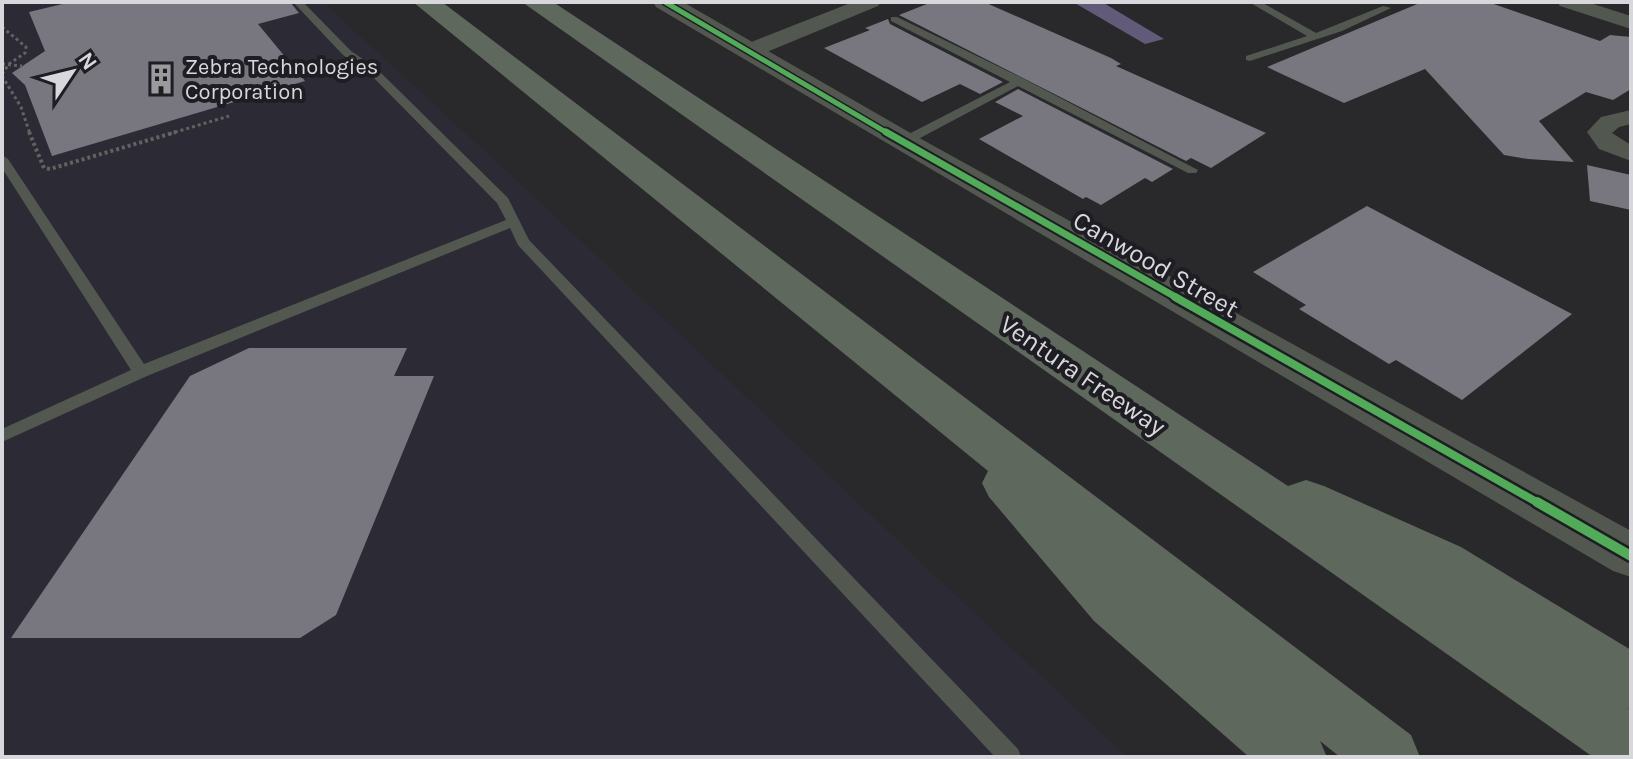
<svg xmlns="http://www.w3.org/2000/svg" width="1633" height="759" font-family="Karla,sans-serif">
  <rect width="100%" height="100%" fill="#29282b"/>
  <polygon fill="#2c2b35" points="2,2 323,2 540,202 1127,757 2,757"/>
  <polygon fill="#615a79" points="1073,2 1102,2 1164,39 1145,44"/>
  <g fill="#78767e">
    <polygon points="71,2 290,2 299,13 258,24 305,81 52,156 25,85 12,73 45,51 29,12"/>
    <polygon points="932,2 984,2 1111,58 1121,64 1116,66 1266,133 1211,168 1191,158 1186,161 899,15"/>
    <polygon points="1422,2 1488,2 1600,41 1610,35 1631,37 1631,89 1613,100 1586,92 1539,121 1574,162 1528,159 1504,155 1425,69 1344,103 1267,67"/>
    <polygon points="888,19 890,24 1003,82 980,94 960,84 922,102 824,48 870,30 865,28"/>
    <polygon points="1018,89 1173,169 1152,182 1145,178 1101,205 1086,197 1083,199 979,139 1023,116 995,102"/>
    <polygon points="1587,165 1631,175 1631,210 1590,201"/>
    <polygon points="1367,206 1484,268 1572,314 1462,400 1396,360 1389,364 1299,309 1306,305 1253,272"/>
    <polygon points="249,348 407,348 394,376 434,376 336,615 300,638 11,638 190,376"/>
  </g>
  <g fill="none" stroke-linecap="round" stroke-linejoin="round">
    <g stroke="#606460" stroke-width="3" stroke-dasharray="3 3" stroke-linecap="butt">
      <polyline points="2,3 9,2"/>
      <polyline points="2,27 26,47 25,53 9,64 2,74"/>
      <polyline points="2,64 22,66"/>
      <polyline points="2,76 21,107 30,134"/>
      <polyline points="169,134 229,116"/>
    </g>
    <polyline stroke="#606460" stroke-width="4" stroke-dasharray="3 3" stroke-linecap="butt" points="29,132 44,168 50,169 176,132"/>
    <g fill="#525850" fill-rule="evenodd">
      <polygon points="293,2 303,2 351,51 376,68 508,198 529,240 1018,749 1021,757 995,757 518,245 510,228 147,376 2,442 2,429 131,370 2,168 2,155 8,159 144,364 506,220 497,203 368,72 343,55"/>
      <polygon points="1249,2 1261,2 1316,33 1383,6 1391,8 1342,31 1250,61 1246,60 1246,56 1307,36"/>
      <polygon points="891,17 897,17 1024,79 1198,170 1196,173 1188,173 1018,86 907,145 899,145 899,139 1010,82 891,21"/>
    </g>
    <g fill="#525850" fill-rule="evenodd">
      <polygon points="853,2 881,2 878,6 757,56 741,56 738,51 741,46"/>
      <polygon points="1557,2 1587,2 1631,16 1631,29 1560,6"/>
      <polygon points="1631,110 1631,124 1619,127 1612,133 1631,145 1631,161 1599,149 1587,132 1601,117"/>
    </g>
    <polygon fill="#525850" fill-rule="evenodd" points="653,2 683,2 914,135 1631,531 1631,577 1613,571 656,7"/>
    <g fill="#5f685d" fill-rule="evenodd">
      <polygon points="413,2 442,2 1411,735 1420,757 1340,757 1320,741 1327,757 1249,757 1094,621 989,497 982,483 988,471"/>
      <polygon points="522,2 553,2 1288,486 1306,480 1324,486 1461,547 1631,650 1631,710 1627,708 1631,711 1631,757 1593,757"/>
    </g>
    <g stroke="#1e1d23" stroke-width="8">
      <polyline id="cycleway-far3" points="665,2 889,134"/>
    </g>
    <g stroke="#1e1d23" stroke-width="11">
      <polyline id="cycleway-far2" points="886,132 1179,299"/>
    </g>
    <g stroke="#1e1d23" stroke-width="13">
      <polyline id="cycleway-far1" points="1175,297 1540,504"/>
    </g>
    <g stroke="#1e1d23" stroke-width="15">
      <polyline id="cycleway" points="1537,502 1631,556"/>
    </g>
    <use href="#cycleway-far3" stroke="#51ab58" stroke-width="5"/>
    <use href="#cycleway-far2" stroke="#51ab58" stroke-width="7"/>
    <use href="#cycleway-far1" stroke="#51ab58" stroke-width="8"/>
    <use href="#cycleway" stroke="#51ab58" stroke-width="10"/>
  </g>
  <defs>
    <g id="building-bare" transform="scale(2.4)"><path d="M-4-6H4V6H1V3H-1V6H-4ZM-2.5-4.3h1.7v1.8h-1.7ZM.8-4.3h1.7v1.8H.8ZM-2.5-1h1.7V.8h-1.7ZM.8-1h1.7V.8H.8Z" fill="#9b9a9d" stroke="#1e1d23" stroke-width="2.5" paint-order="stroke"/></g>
  </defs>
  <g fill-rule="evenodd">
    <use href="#building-bare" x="161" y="79"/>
  </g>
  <g text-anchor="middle" stroke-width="8" stroke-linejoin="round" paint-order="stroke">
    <g font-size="22" fill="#d8d7db" stroke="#1e1d23" text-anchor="start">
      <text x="185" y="74">Zebra Technologies<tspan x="185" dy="25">Corporation</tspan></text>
    </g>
    <g font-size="26" fill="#d8d7db" stroke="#1e1d23">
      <text transform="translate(1156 264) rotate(30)" y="9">Canwood Street</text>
      <text transform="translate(1083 375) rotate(34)" y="9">Ventura Freeway</text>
    </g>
  </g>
  <rect width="1633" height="759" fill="none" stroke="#d8d7db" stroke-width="8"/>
  <g transform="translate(72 72) rotate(55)" stroke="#1e1d23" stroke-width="6" paint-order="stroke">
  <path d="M0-6L14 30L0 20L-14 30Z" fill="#d8d7db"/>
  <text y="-12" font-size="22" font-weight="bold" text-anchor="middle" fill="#d8d7db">N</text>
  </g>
</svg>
